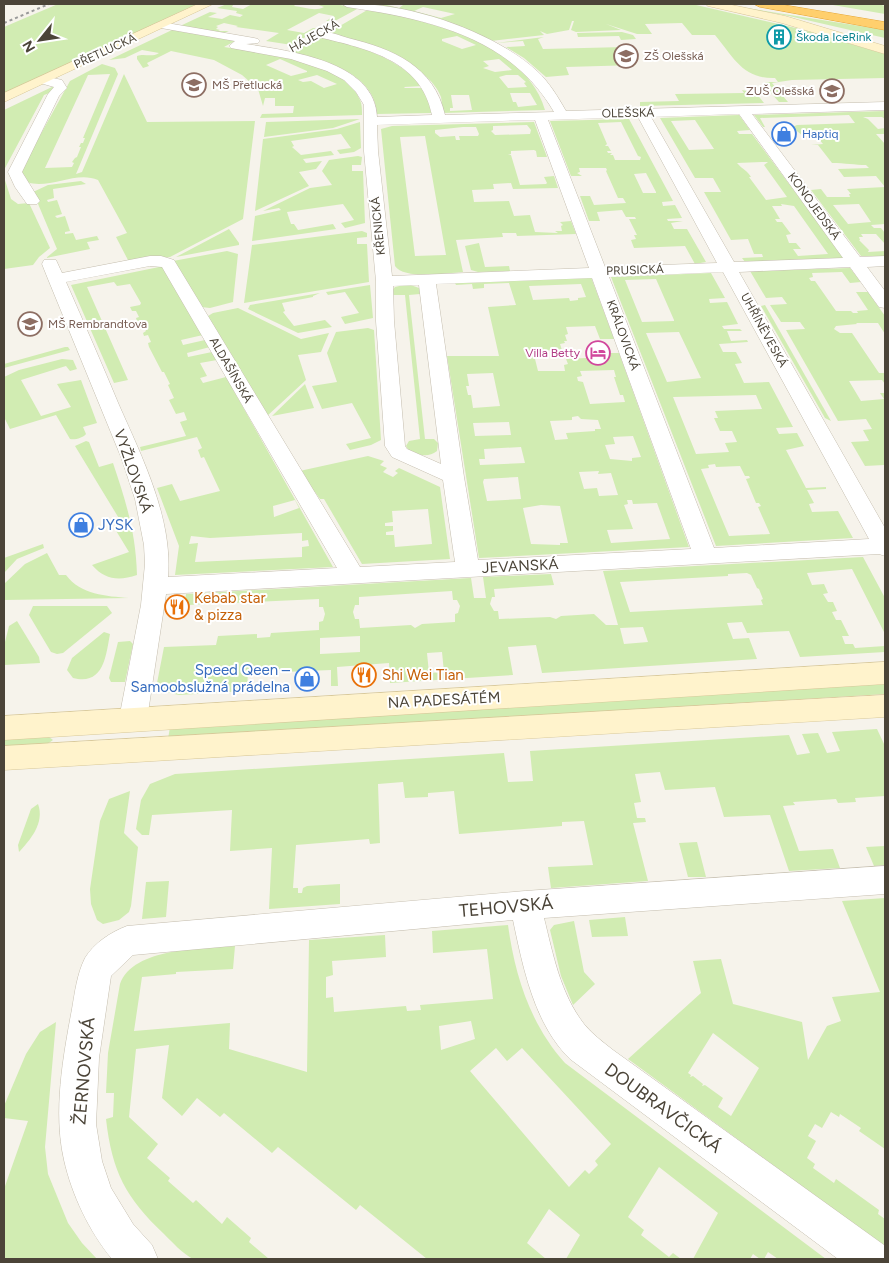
<svg xmlns="http://www.w3.org/2000/svg" width="889" height="1263" font-family="Figtree,sans-serif">
  <rect width="100%" height="100%" fill="#f6f3eb"/>
  <g fill="#d1ecb2" fill-rule="evenodd">
    <polygon points="58,4 194,4 195,5 4,94 4,27"/>
    <path d="M227,4H230L229,5H233L232,7L243,9L252,4H296L294,6C304,7 315,12 324,7L316,4H334L359,8L333,22L326,21L334,16L319,13L287,30L304,33L313,28L319,29L292,45L266,41L279,33L236,27L238,26L224,23L216,26L218,27L216,29L220,30L218,31H229L224,33L180,26L210,12L217,13L208,17L222,19L230,15L240,17L243,15L236,13L237,11L217,8Z"/>
    <path d="M379,4H388L387,5L399,8L403,5L398,4H692L800,29L885,54V78L792,80L772,83L788,102H779L768,90L772,88L768,83L764,82H778L775,78C743,79 734,58 715,35H692L682,23L645,24L652,34H637L606,24L621,30L576,32L571,30L574,21H572L569,30L547,34L540,31L544,35L491,41L375,6ZM423,7L455,14L441,18L414,11Z"/>
    <polygon points="721,4 885,30 885,38 789,16"/>
    <polygon points="827,4 878,4 885,6 885,14"/>
    <path d="M369,9C429,22 525,42 545,110L443,113C442,108 442,102 441,97C428,60 359,46 326,34ZM457,36L476,45L462,49L442,41V39ZM499,59L512,70L495,72L483,68L489,66L483,61ZM506,75H518L526,82L524,83L527,87L508,88L499,77ZM510,93H530L537,105L518,107L516,102H513ZM451,95H469L472,110L450,111V108H453Z"/>
    <path d="M172,30L235,41L224,47C260,53 345,61 360,100C362,104 362,110 362,115L260,118L262,114L293,113L294,106H275V98H265L263,106L258,89L242,75L214,60L171,51L147,63L149,66L143,68L137,59V56C145,53 151,58 159,53L142,50L125,58L109,60ZM280,59L307,71V72L291,76L266,65ZM317,75L337,84L324,88L311,81L303,82L298,80Z"/>
    <polygon points="622,32 633,35 636,39 621,40 619,36 578,37 577,33"/>
    <path d="M320,37C361,47 393,55 423,86L404,87L405,88H424L430,103L431,113L377,114C375,82 345,68 317,59C310,57 301,56 294,52Z"/>
    <polygon points="544,37 538,39 543,49 625,47 636,65 566,67 569,75 546,77 524,58 506,47 525,46 523,41 496,43"/>
    <path d="M102,64L115,68L118,74L76,174L82,172L124,74L147,122L255,121L243,219L170,257L129,262L116,237L127,233L98,180C76,170 49,190 27,182L21,170L70,81ZM110,74L83,138H85L83,143H81L79,147H81L77,157L75,158L72,162L74,163L72,167L45,168L88,75Z"/>
    <polygon points="54,86 55,91 44,95 4,170 4,110"/>
    <polygon points="742,90 756,93 764,103 640,106 640,102 679,101 675,94 744,93"/>
    <path d="M885,111V119L882,117H863L868,119L878,129L885,128V134H876L885,144V187L876,176L844,177L838,169L869,168L866,165C855,165 845,163 832,163L818,145H811L823,144L817,137L820,136H803L792,127L797,125L855,123L849,115L760,118L765,127H763L754,115Z"/>
    <path d="M739,115L750,130L737,131L739,134H752L844,258L745,262L742,258L763,257L762,254H754L748,239L731,240L704,192H721L713,178H695L660,118ZM695,120L714,149L689,150L671,121ZM762,162H768L764,165L787,197L766,200L749,177H751C748,171 742,169 737,163ZM781,204L794,206L828,254L798,256L793,249H801L796,243H789L786,235L791,234L782,222H777L775,219H780L772,206H782Z"/>
    <polygon points="360,119 333,128 264,137 266,122"/>
    <path d="M629,119L673,201L662,202L663,206L675,205L682,218L667,219L668,221H683L671,223L674,229H687L706,262L695,264L685,246L634,248L631,240L636,239L634,235H637L629,219H636L635,217H626L622,210L597,212L600,221H589L580,196H590L594,205L626,203L623,198H618L606,171L607,170L606,168H579L580,172L577,173L582,176H571L550,121ZM621,122L638,156L641,157L640,160H615L613,155H610L612,153H608L607,151H611L608,146H605L607,144L598,123ZM646,173L656,192V193H643L634,174Z"/>
    <polygon points="360,122 361,148 354,152 340,154 337,150 351,148 341,134 291,141 294,146 292,147 301,155 331,151 334,155 303,159 306,163 322,161 316,169 299,172 309,186 255,211 263,139 337,129"/>
    <path d="M534,122L547,157H537L536,151L534,150L511,151V154L508,155H511L520,185L546,184L547,183L544,177L554,176L558,188L513,189L511,183L493,184L494,189L472,190L474,202L509,201L514,216L530,215L535,232L558,233L555,231H562L561,226L563,225L560,222L571,221L576,234L517,236L516,233H502L503,237L456,240L463,272C447,273 404,280 395,266L381,129L392,126ZM527,125L531,130L530,134L495,135L491,131L493,130V126ZM463,127H476L479,134L478,136H459L460,140H456L455,136L440,137L435,133V130ZM425,136L446,255H445L415,256L400,137Z"/>
    <polygon points="358,156 362,157 361,165 352,165 352,171 363,171 365,223 345,228 341,223 354,220 343,204 287,212 291,224 294,224 298,230 333,224 336,229 252,241 255,216 281,210 279,208 263,211 310,188 332,185 322,171 329,160"/>
    <polygon points="4,177 11,199 18,204 29,203 50,248 39,257 33,265 4,269"/>
    <polygon points="81,181 86,184 53,189 54,198 47,200 48,202 57,200 62,214 55,216 57,218 65,216 70,231 65,232 65,234 73,233 76,240 97,236 99,240 87,242 90,249 46,258 57,249 33,192 48,185"/>
    <path d="M885,187V224L871,225L874,228H881L885,233V244L876,234H861L863,237H859L860,240H859L869,250L868,252L885,251V257L861,256L811,190L821,189L827,197H850L849,194H851L847,189ZM859,204L871,222L848,224L833,205Z"/>
    <polygon points="229,229 239,243 239,245 176,257"/>
    <polygon points="362,231 367,233 367,237 357,238 357,244 367,244 369,282 244,303 252,245"/>
    <polygon points="479,243 485,267 509,266 510,271 478,272 471,270 465,246"/>
    <polygon points="227,251 238,254 233,302 210,308 201,307 173,261"/>
    <path d="M164,266L203,335L181,340L183,345L205,340L210,347L187,353L188,357L212,352L217,360L200,363L207,376L200,378L203,383L226,377L333,567L175,575L179,546L157,488L172,484L180,501L220,491L204,457L201,458L198,450L202,448L197,437L141,451L140,447L186,436L180,422L187,420L184,412L176,414L169,400L174,398L168,385L170,384L164,372H162L149,347L148,343L151,342L148,335L144,336L143,333L146,331L141,321H137L136,318L139,317L136,311H132L130,307L140,305L141,303L130,284L117,286L114,282L87,287L128,380L114,383L71,285ZM295,500L299,508L274,517L273,506ZM302,533V541L308,540L309,546L302,547V557L195,562L198,543L189,544L191,536L210,538Z"/>
    <polygon points="850,268 861,282 850,283 842,272 812,273 813,277 809,278 811,281 815,281 836,311 851,311 853,313 858,313 857,311 868,310 856,292 868,292 885,316 885,334 878,323 856,323 857,324 836,326 834,329 840,333 852,333 879,373 885,373 885,384 882,380 849,381 861,401 884,399 880,393 885,393 885,467 884,465 865,466 851,442 869,441 863,430 872,429 866,419 838,421 786,330 805,329 800,322 781,322 770,305 787,304 782,297 766,298 750,271"/>
    <path d="M711,273L725,298L709,299L710,303L727,302L738,324L722,326L724,329H740L742,331H727L731,341L747,340L748,342L719,344L723,352H736L742,363L735,364L744,383L769,382L793,427L776,428L779,434L797,433L804,446L786,450L806,488L826,487V489L807,490L814,503L809,504L812,512L838,511L853,538L716,546L611,277ZM656,279L674,320V321L642,322L625,280ZM679,332L701,378L667,382L646,333ZM756,395L762,409L715,411L718,418H714L720,431H732L737,442L725,443L729,452L696,454L673,397ZM715,464L716,467L740,466L745,476H749L750,478L746,479L756,503H759L761,506L758,507L770,534L729,536L701,469L709,468L708,465Z"/>
    <path d="M591,277L614,339H600L595,326L566,327L568,334L565,335L567,341H564L565,343L560,344L562,350L533,351L538,371H565L564,365L568,364L566,359L606,357L605,353H619L689,547L479,558L447,356H499L488,307L516,305L509,283L484,284V288L473,289L472,284L456,285L455,283ZM581,284L586,297L578,298V300L570,301L569,298L533,300L529,286ZM614,370L616,377H614L620,395H623L625,402L590,404L583,382L578,381L577,377L582,376L580,371ZM493,373L500,406L473,408L471,395H468L466,386H469L467,374ZM578,416L581,419L598,420L601,429H595V431L566,433L568,439L555,440L550,421L572,420V417ZM509,422L511,435L475,436L473,423ZM633,436L641,457L632,458V461L610,459L605,445L615,444L613,437ZM521,447L525,463L480,465L479,459H485L484,449ZM599,471L598,474L611,473L618,495L599,496L597,488L584,489L579,472ZM518,477L521,499L487,501L483,482L484,479ZM627,500H632L633,504L657,503L670,539L611,543L607,530L633,529L624,505L628,504ZM541,505L560,506L568,543H560V545L531,544L523,508Z"/>
    <path d="M408,284L419,288L420,294L409,295L425,439H434L438,443L437,451C428,458 420,455 410,452L406,446L409,441L420,439L405,295H393L392,291L395,287Z"/>
    <polygon points="370,285 373,318 345,324 341,317 359,313 345,292 328,295 326,292"/>
    <polygon points="320,293 313,296 313,297 282,303 285,311 283,312 294,326 325,320 332,327 298,333 248,309 250,305"/>
    <polygon points="765,305 831,421 825,418 761,306"/>
    <polygon points="238,308 301,339 329,333 321,352 298,355 306,380 266,417 208,316 213,313"/>
    <polygon points="368,328 374,330 381,440 371,445 350,450 346,444 371,438 352,403 322,409 312,386 337,382 327,353 336,332"/>
    <polygon points="65,347 68,347 70,350 4,368 4,364"/>
    <path d="M62,359L73,360L77,369L70,371L66,366L21,380L41,416L71,407L57,384L81,380L97,423L83,427L86,434C83,438 75,440 70,439L56,415L10,429L4,417V377L19,370Z"/>
    <polygon points="305,384 314,408 272,416"/>
    <path d="M86,441L89,442L99,467L113,463C126,502 136,533 137,575C119,581 105,580 92,565L129,552L115,529L123,525L75,446Z"/>
    <path d="M368,456L384,461L380,465L387,468L383,472L393,477L398,473L395,471L399,468L440,487L450,559L362,564L324,499H320L315,492L308,494L295,472ZM428,509L432,544L395,547L394,535H386V532L393,531V526H385V523L393,522L392,511Z"/>
    <polygon points="43,544 44,548 17,559 4,573 4,558"/>
    <path d="M47,553L59,575H66C81,595 106,596 129,598L4,600V584L25,564Z"/>
    <path d="M863,557L885,598V634L852,569L807,573L812,585L824,584L828,593L823,594L828,602H833L837,611L832,612L836,620H841L849,636H842L845,644H853L855,648L885,646V652L800,657L789,631L747,633L742,622L727,623L733,639L749,638L757,659L542,673L536,645L508,647L513,675L390,683L389,663L337,667L338,686H331V670L283,672V669L248,671L247,691L179,695L165,692L157,683L164,647L216,645L218,636L257,634V638L270,637L271,633L319,630V622L323,621L325,614L323,607H319V599L188,605L187,614L183,613L186,594L471,578L474,598H486L483,577L551,574L554,585L494,589L495,597H492L490,604L494,611H498L499,619L550,617L556,619L561,616L594,614L606,625H618L603,571ZM747,573L751,575L757,588L759,589L763,599L761,600L763,605L630,612L620,582L728,576V574ZM452,591L453,600H457L460,606L458,613L455,614V622L422,624L415,628L411,625L360,628L359,619H355L353,612L355,605H359V597ZM643,627L648,642L624,644L620,628ZM360,636V652L320,654V638ZM442,652L444,672L429,673L427,653Z"/>
    <polygon points="33,606 107,606 112,613 63,653 57,654 51,652 29,615"/>
    <polygon points="17,621 39,657 40,663 4,665 4,646 9,626"/>
    <path d="M104,632L110,634C106,655 104,686 73,678L67,670L72,658Z"/>
    <polygon points="130,641 133,644 125,682 111,682 109,678 118,642"/>
    <polygon points="885,684 885,694 168,739 170,727"/>
    <polygon points="877,729 885,746 885,796 855,798 856,802 838,803 836,799 793,802 795,805 783,806 799,851 833,849 840,868 789,871 770,815 724,817 715,787 665,790 660,772 635,774 641,802 634,803 637,818 645,818 646,822 633,823 648,881 551,888 548,867 593,865 584,821 562,822 562,826 459,834 454,791 428,793 428,797 405,798 403,782 378,784 380,843 370,844 369,839 296,845 293,888 298,888 298,893 302,893 303,888 307,886 340,884 340,904 269,909 272,848 230,851 232,810 152,815 149,835 142,835 136,829 141,800 150,784 175,774 504,753 508,782 533,781 530,751 789,735 797,755 810,753 802,734 818,733 827,753 840,751 832,732"/>
    <polygon points="49,737 53,740 46,745 4,748 4,739"/>
    <polygon points="130,791 124,833 138,847 131,906 129,912 119,920 103,924 97,920 91,904 90,889 100,821 109,799"/>
    <path d="M38,804C45,823 30,840 19,852L18,845L31,809Z"/>
    <polygon points="697,842 706,877 688,877 679,843"/>
    <polygon points="885,846 885,865 874,866 866,847"/>
    <polygon points="169,881 166,917 142,919 146,882"/>
    <path d="M885,898V1149L859,1131L861,1128L840,1114L839,1117L831,1112L822,1128L815,1124L808,1136L816,1141L807,1158L815,1164L813,1168L834,1183L836,1179L879,1210L878,1214L885,1219V1247L628,1059L701,993L693,961L721,959L733,1004L802,1022L808,1060L827,1026L841,1021L832,997L880,992L842,901ZM713,1033L759,1068L731,1116L718,1107L723,1098L705,1085L702,1086L703,1084L693,1076L690,1077L691,1075L688,1073Z"/>
    <polygon points="625,917 628,936 592,937 589,920"/>
    <polygon points="574,921 584,972 595,984 573,1005 561,976 550,930 554,925"/>
    <path d="M508,925C515,976 530,1024 565,1063L826,1259H778L768,1252L764,1259H760L753,1254L750,1259H693L718,1213L659,1167L628,1217L644,1230L641,1235L669,1257L673,1253L681,1259H566L580,1235L549,1209L527,1243L546,1259H427L360,1205L356,1210L278,1147L272,1153L224,1113L220,1117L197,1098L182,1116L162,1098L169,1045L136,1049L129,1117L158,1144L147,1158L170,1178L168,1181L193,1203L196,1200L222,1224L227,1217L251,1238L249,1242L269,1259C257,1259 201,1262 193,1259C183,1254 172,1242 164,1234C126,1198 112,1172 106,1119L113,1117L114,1093H106L108,1053L120,984C134,947 201,949 235,946L233,969L176,972V974L142,977L134,1031L230,1023L229,1049L307,1072L309,940L385,935L386,957L332,961L333,975L326,977V998L333,997L334,1012L406,1006L407,1011L421,1010L420,1005L493,999L487,949L433,953L432,931ZM471,1021L475,1039L441,1050L439,1026ZM496,1048L507,1061L522,1048L611,1144L595,1161L598,1165L589,1174L585,1170L569,1187L470,1071Z"/>
    <polygon points="56,1022 45,1147 48,1174 68,1223 82,1243 97,1259 4,1259 4,1189 28,1121 4,1118 4,1106 26,1054 40,1032"/>
  </g>
  <g fill="none" stroke-linecap="round" stroke-linejoin="round">
    <g stroke="#c5beaf" stroke-width="1">
      <g id="street">
        <path d="M342,4C402,0 492,30 537,71C549,82 558,97 566,111L885,102V110L752,114L860,257L885,256V266L867,267L885,291V308L879,307L850,267L739,272L885,528V556L879,554L166,594L147,719L143,726L133,730L123,726L119,719L141,605L145,564L144,545L135,499L121,457L48,279L42,264L44,260H56L62,273L150,256H161L174,260L360,567L455,562L443,480L392,457L385,446L376,321V281L364,151V105L356,92L344,80L327,71L291,59L231,48L229,46L235,41L161,28L156,25L161,22L254,38L258,39L260,41L258,43L246,44C289,51 375,61 377,117L432,115C421,58 363,48 314,36L312,34L314,32C324,29 338,35 348,38C393,49 434,66 445,115L554,112C510,36 427,19 347,7ZM739,114L843,258L734,262L651,117ZM638,117L717,263L605,267L548,120ZM535,120L589,268L392,276L378,151L377,125ZM150,266L162,267L337,568L168,577C173,519 142,457 119,405C102,364 84,323 66,282ZM723,272L869,539L714,548L609,277ZM592,278L691,549L478,560L464,477L436,284ZM419,285L441,464L407,449L405,446L394,321L393,286Z"/>
        <polygon points="44,76 62,80 67,88 59,96 22,172 40,201 37,204 27,204 15,187 8,172 48,94 54,87 40,83 38,80 40,77"/>
        <path d="M885,866V894L544,918C553,954 560,993 584,1024C592,1034 603,1042 613,1050L884,1245L885,1259H838L570,1059C534,1024 523,967 513,920L133,955L111,976L99,1058L96,1124L102,1161L111,1188L133,1224L152,1245L158,1259H112C89,1231 72,1195 64,1160C53,1112 63,1057 72,1009C75,992 77,974 85,958C94,943 111,932 127,926L525,891Z"/>
      </g>
    </g>
    <g stroke="#d8c899" stroke-width="1">
      <g id="secondary">
        <polygon points="198,4 213,4 4,102 4,93"/>
        <polygon points="706,4 727,4 785,16 885,46 885,54 782,23 708,6"/>
        <polygon points="885,662 885,684 4,740 4,716"/>
        <polygon points="885,695 885,717 4,770 4,746"/>
      </g>
    </g>
    <g stroke="#e6a635" stroke-width="1">
      <polygon id="highway" points="754,4 778,4 885,22 885,30 760,7"/>
    </g>
    <use href="#street" fill="#fff" fill-rule="evenodd"/>
    <use href="#secondary" fill="#fff3cc" fill-rule="evenodd"/>
    <use href="#highway" fill="#ffcf6d" fill-rule="evenodd"/>
    <polyline stroke="#999" stroke-width="2" stroke-dasharray="3 3" stroke-linecap="butt" points="4,23 49,4"/>
  </g>
  <defs>
    <g id="building-ring" transform="scale(1.25)"><circle r="9.5" fill="#fff" stroke="#0f9aa8" stroke-width="1.5"/><path d="M-4-6H4V6H1V3H-1V6H-4ZM-2.5-4.3h1.7v1.8h-1.7ZM.8-4.3h1.7v1.8H.8ZM-2.5-1h1.7V.8h-1.7ZM.8-1h1.7V.8H.8Z" fill="#0f9aa8"/></g>
    <g id="school-ring" transform="scale(1.25)"><circle r="9.5" fill="#fff" stroke="#8d6e63" stroke-width="1.5"/><path d="M0-5L7-2L0 1L-7-2ZM-4 1L0 2.5L4 1V4Q0 6-4 4Z" fill="#8d6e63"/></g>
    <g id="shop-ring" transform="scale(1.25)"><circle r="9.5" fill="#fff" stroke="#3f7fe0" stroke-width="1.5"/><path d="M-5-2.5h2.3a2.7 3.5 0 0 1 5.4 0H5L5.5 6h-11ZM-1.5-2.5h3a1.5 2.3 0 0 0-3 0Z" fill="#3f7fe0"/></g>
    <g id="hotel-ring" transform="scale(1.25)"><circle r="9.5" fill="#fff" stroke="#d1479c" stroke-width="1.5"/><path d="M-6-4.5h1.5V1H6V5H4.5V3h-9V5H-6ZM-4 0a1.8 1.8 0 1 1 3.6 0ZM.5 0V-2.5h3Q6-2.5 6 0Z" fill="#d1479c"/></g>
    <g id="restaurant-ring" transform="scale(1.25)"><circle r="9.5" fill="#fff" stroke="#e8710a" stroke-width="1.5"/><path d="M-5-6h1v4h1v-4h1v4h1v-4h1v5L-1.5 .5V6h-2V.5L-5-1ZM5-6V6H3V1.5H1.5Q1.5-4 5-6Z" fill="#e8710a"/></g>
  </defs>
  <g fill-rule="evenodd">
    <use href="#building-ring" x="779" y="37"/>
    <use href="#school-ring" x="626" y="56"/>
    <use href="#school-ring" x="194" y="85"/>
    <use href="#school-ring" x="832" y="91"/>
    <use href="#shop-ring" x="784" y="134"/>
    <use href="#school-ring" x="30" y="324"/>
    <use href="#hotel-ring" x="598" y="353"/>
    <use href="#shop-ring" x="81" y="525"/>
    <use href="#restaurant-ring" x="177" y="607"/>
    <use href="#restaurant-ring" x="364" y="675"/>
    <use href="#shop-ring" x="307" y="679"/>
  </g>
  <g text-anchor="middle" stroke-width="4" stroke-linejoin="round" paint-order="stroke">
    <g font-size="12" fill="#4b4438" stroke="#fff">
      <text transform="translate(314 36) rotate(-29)" y="4">HÁJECKÁ</text>
      <text transform="translate(105 51) rotate(-25)" y="4">PŘETLUCKÁ</text>
      <text transform="translate(628 113) rotate(-1)" y="4">OLEŠSKÁ</text>
      <text transform="translate(814 206) rotate(54)" y="4">KONOJEDSKÁ</text>
      <text transform="translate(378 226) rotate(-96)" y="4">KŘENICKÁ</text>
      <text transform="translate(635 270) rotate(-2)" y="4">PRUSICKÁ</text>
      <text transform="translate(764 330) rotate(61)" y="4">UHŘÍNĚVESKÁ</text>
      <text transform="translate(623 335) rotate(70)" y="4">KRÁLOVICKÁ</text>
      <text transform="translate(231 370) rotate(60)" y="4">ALDAŠÍNSKÁ</text>
    </g>
    <g font-size="12" fill="#0d838f" stroke="#fff" text-anchor="start">
      <text x="796" y="41">Škoda IceRink</text>
    </g>
    <g font-size="12" fill="#785e54" stroke="#fff" text-anchor="start">
      <text x="644" y="60">ZŠ Olešská</text>
      <text x="212" y="89">MŠ Přetlucká</text>
      <text x="814" y="95" text-anchor="end">ZUŠ Olešská</text>
      <text x="48" y="328">MŠ Rembrandtova</text>
    </g>
    <g font-size="12" fill="#366cbe" stroke="#fff" text-anchor="start">
      <text x="802" y="138">Haptiq</text>
    </g>
    <g font-size="12" fill="#b23c85" stroke="#fff" text-anchor="end">
      <text x="580" y="357">Villa Betty</text>
    </g>
    <g font-size="15" fill="#4b4438" stroke="#fff">
      <text transform="translate(133 471) rotate(71)" y="5">VYŽLOVSKÁ</text>
      <text transform="translate(520 566) rotate(-3)" y="5">JEVANSKÁ</text>
      <text transform="translate(444 700) rotate(-3)" y="5">NA PADESÁTÉM</text>
    </g>
    <g font-size="15" fill="#366cbe" stroke="#fff" text-anchor="start">
      <text x="98" y="530">JYSK</text>
      <text x="290" y="675" text-anchor="end">Speed Qeen –<tspan x="290" dy="17">Samoobslužná prádelna</tspan></text>
    </g>
    <g font-size="15" fill="#c56008" stroke="#fff" text-anchor="start">
      <text x="194" y="603">Kebab star<tspan x="194" dy="17">&amp; pizza</tspan></text>
      <text x="382" y="680">Shi Wei Tian</text>
    </g>
    <g font-size="18" fill="#4b4438" stroke="#fff">
      <text transform="translate(506 907) rotate(-5)" y="6">TEHOVSKÁ</text>
      <text transform="translate(84 1071) rotate(-85)" y="6">ŽERNOVSKÁ</text>
      <text transform="translate(663 1108) rotate(36)" y="6">DOUBRAVČICKÁ</text>
    </g>
  </g>
  <rect width="889" height="1263" fill="none" stroke="#4b4438" stroke-width="10"/>
  <g transform="translate(40 40) rotate(240)" stroke="#ffffff" stroke-width="4" paint-order="stroke">
  <path d="M0-4L9 19L0 12L-9 19Z" fill="#4b4438"/>
  <text y="-8" font-size="14" font-weight="bold" text-anchor="middle" fill="#4b4438">N</text>
  </g>
</svg>
